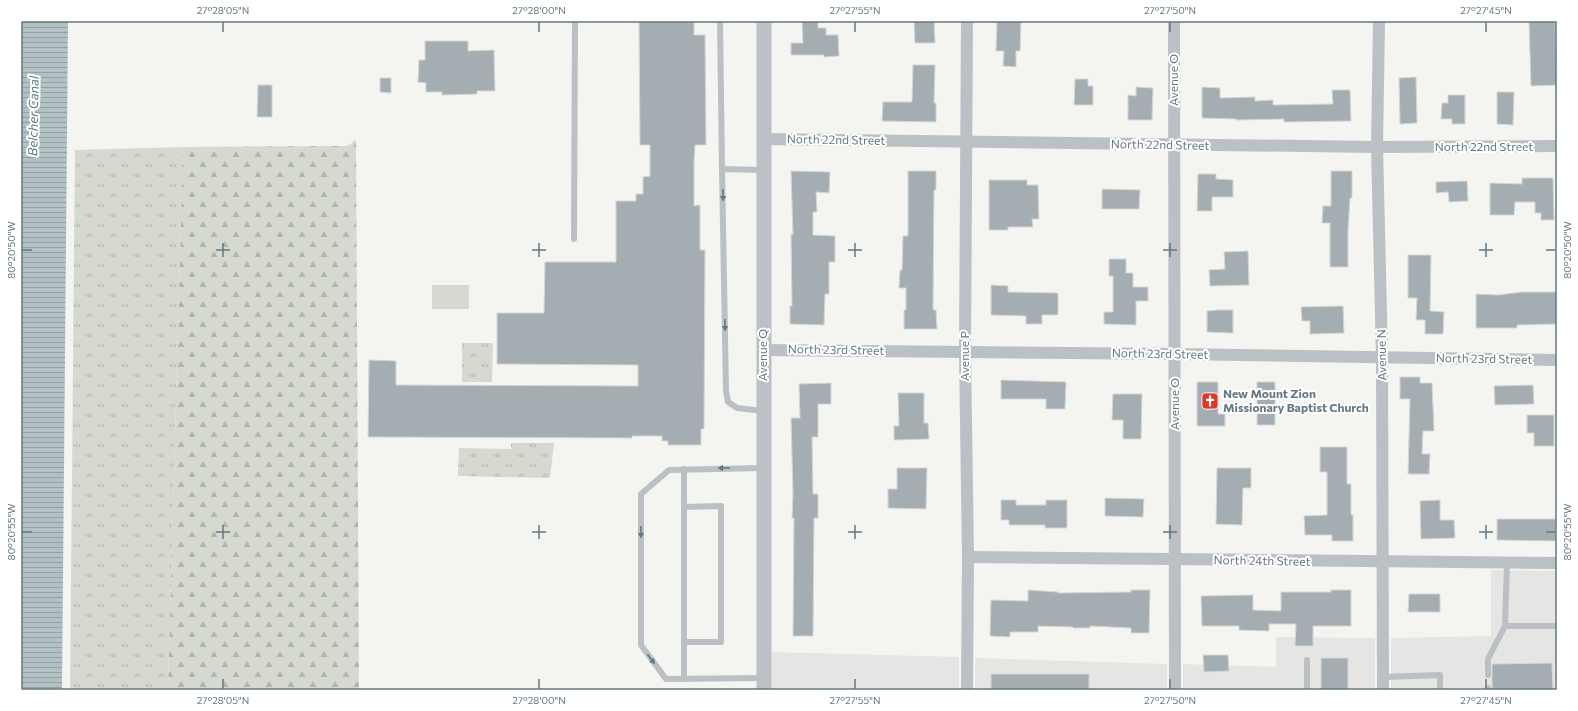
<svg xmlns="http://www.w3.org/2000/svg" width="1578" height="711" font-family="Commissioner,sans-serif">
  <defs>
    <pattern id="grass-tufts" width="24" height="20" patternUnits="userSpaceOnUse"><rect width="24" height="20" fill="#d5d9d0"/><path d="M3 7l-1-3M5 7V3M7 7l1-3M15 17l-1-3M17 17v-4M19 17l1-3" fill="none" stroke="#b0b5ae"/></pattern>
    <pattern id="forest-firs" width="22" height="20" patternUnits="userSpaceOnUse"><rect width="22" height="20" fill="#d5d9d0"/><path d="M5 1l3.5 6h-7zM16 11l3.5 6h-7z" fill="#b0b5ae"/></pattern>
    <pattern id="water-rules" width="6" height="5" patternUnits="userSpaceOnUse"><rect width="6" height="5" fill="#b2c2c4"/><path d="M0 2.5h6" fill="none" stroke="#94a2a5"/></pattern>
  </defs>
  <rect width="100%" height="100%" fill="#f4f4f1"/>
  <g fill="#e5e5e4">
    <polygon points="1491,570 1557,571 1557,690 1391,690 1391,638 1491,636"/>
    <polygon points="1276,637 1375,638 1375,690 1183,690 1183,664 1276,667"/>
    <polygon points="772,652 959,657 959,690 772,690"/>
    <polygon points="975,658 1167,664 1167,690 975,690"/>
  </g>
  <g fill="url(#grass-tufts)">
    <polygon points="183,147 168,690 70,690 75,150"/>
    <polygon points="462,343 493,343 492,382 462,382"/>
    <polygon points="511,443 554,443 550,478 458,476 459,448 511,449"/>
  </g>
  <polygon fill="url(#forest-firs)" points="354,140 356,140 359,690 168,690 183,147 346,146 351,144"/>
  <rect fill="#d5d9d0" x="432" y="285" width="37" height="24"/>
  <polygon fill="url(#water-rules)" points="21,21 68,21 62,690 21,690"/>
  <g fill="#a4aeb2" stroke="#d6d5d3">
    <polygon points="639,21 694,21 694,35 705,35 706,145 695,145 694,161 694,206 700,205 700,250 705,250 704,429 701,429 701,445 668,445 668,441 662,441 662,436 632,436 632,438 368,437 369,360 396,361 396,385 638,386 638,365 497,364 497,313 544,313 545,262 616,262 616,201 636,201 636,194 643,194 643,177 650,176 650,145 640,145"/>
    <polygon points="802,21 818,21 818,28 826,28 826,35 838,35 839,56 824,57 824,55 791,55 791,43 803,43"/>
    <polygon points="914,21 934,21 935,43 915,43"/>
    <polygon points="997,21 1021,21 1020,51 1016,51 1016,67 1003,66 1004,51 996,51"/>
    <polygon points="1529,21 1555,21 1557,85 1531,86"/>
    <polygon points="425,41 468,41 468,51 494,50 495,91 477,91 477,94 442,95 442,92 426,92 426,83 418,82 419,60 425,60"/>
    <polygon points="913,65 935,65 934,103 936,103 936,122 882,121 883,102 912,102"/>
    <polygon points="1416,77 1417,123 1400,124 1399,78"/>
    <polygon points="380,78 391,78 391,93 380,92"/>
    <polygon points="1075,79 1088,79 1088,86 1093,86 1093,105 1074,105"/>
    <polygon points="258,85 272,85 272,117 257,117"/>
    <polygon points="1136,87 1153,88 1152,120 1128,120 1128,95 1136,96"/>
    <polygon points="1202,87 1220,88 1220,98 1255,97 1255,101 1273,100 1273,105 1333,104 1332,90 1350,90 1351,121 1284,122 1284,119 1236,120 1236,119 1202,118"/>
    <polygon points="1497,92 1514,92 1513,125 1497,124"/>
    <polygon points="1448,95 1465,95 1465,124 1452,124 1452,119 1441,119 1442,103 1448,103"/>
    <polygon points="791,171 830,172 829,193 816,192 817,212 813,212 813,235 835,236 835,262 829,262 829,294 825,294 824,325 790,324 790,306 792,306 791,234 793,235"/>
    <polygon points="908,171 936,171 936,190 934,190 933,310 936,310 937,329 904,329 904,310 906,310 906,288 899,288 900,270 902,270 903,236 908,236"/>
    <polygon points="1331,171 1352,171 1352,198 1350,198 1348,231 1348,267 1330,267 1330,223 1322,223 1323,206 1331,206"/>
    <polygon points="1198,174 1216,174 1216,179 1233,180 1233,197 1212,197 1212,211 1197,211"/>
    <polygon points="1522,178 1553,178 1554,220 1541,220 1541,213 1535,213 1535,202 1515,202 1514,215 1490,215 1490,183 1522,184"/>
    <polygon points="989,180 1027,180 1027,185 1038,185 1039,219 1032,219 1033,227 1008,227 1008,230 989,230"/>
    <polygon points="1467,181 1468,201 1449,202 1448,192 1436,193 1436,182"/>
    <polygon points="1102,189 1140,190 1139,209 1102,209"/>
    <polygon points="1248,251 1249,285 1210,286 1209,270 1225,269 1224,252"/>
    <polygon points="1408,255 1431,255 1430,311 1444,312 1443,334 1425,334 1425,320 1416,320 1417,298 1408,298"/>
    <polygon points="1109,259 1126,259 1126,273 1133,273 1133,287 1148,287 1148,301 1136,301 1136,325 1104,324 1104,312 1113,312 1113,276 1109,276"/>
    <polygon points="991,285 1008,286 1008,292 1058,293 1058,315 1042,315 1042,324 1026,324 1026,316 991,315"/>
    <polygon points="1522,292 1557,292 1557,324 1517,325 1517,328 1476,328 1476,294 1498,295"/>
    <polygon points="1343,306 1344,333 1310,334 1310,321 1302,321 1301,307"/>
    <polygon points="1218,310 1233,310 1233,333 1207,332 1207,311"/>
    <polygon points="1400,377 1420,377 1420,383 1432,383 1434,431 1423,431 1422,454 1430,454 1429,474 1408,474 1410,399 1400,399"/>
    <polygon points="1001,380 1066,382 1065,409 1046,409 1046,399 1001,399"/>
    <polygon points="1197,382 1218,382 1218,414 1225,414 1225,426 1197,426"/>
    <rect x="1257" y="382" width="18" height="43"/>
    <polygon points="831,383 831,404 818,404 818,437 812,437 813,494 818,494 818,518 814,518 813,636 793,636 794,518 792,518 793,494 791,418 800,418 799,384"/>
    <polygon points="1533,385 1534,404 1495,405 1494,386"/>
    <polygon points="898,393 924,393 924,423 928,423 929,439 894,440 894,426 899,426"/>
    <polygon points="1113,394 1142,394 1141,439 1123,439 1123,420 1112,420"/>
    <polygon points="1527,415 1554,415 1554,446 1534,446 1534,433 1527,433"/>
    <polygon points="1320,447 1347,447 1347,484 1351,484 1351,515 1353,515 1353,541 1332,541 1332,535 1305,535 1304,516 1327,515 1327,472 1320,472"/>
    <polygon points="897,468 927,468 926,509 888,508 888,489 897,489"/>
    <polygon points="1217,468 1251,468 1251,488 1243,488 1242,525 1216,524"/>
    <polygon points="1105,498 1144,499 1143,517 1105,516"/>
    <polygon points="1001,500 1016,500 1016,505 1046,505 1046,500 1067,500 1067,528 1045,528 1045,525 1009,525 1009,520 1001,520"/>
    <polygon points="1440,500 1440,520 1454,520 1455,538 1421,539 1420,501"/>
    <polygon points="1497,519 1556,519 1556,541 1497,540"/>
    <polygon points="1028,590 1058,592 1058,593 1131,592 1131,590 1150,590 1149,633 1131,633 1131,628 1090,626 1090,628 1073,628 1073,627 1038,626 1038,632 1010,632 1010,637 990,636 991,600 1028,601"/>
    <polygon points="1331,590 1351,590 1351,626 1313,626 1313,646 1295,646 1296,624 1269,624 1269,631 1239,630 1239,626 1202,626 1201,596 1253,595 1253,610 1281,611 1281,592 1331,592"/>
    <polygon points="1409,594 1440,594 1440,612 1408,612"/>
    <polygon points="1203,655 1228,655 1229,671 1204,672"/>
    <rect x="1321" y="658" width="27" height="32"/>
    <polygon points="1552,663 1553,690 1492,690 1492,664"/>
    <rect x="991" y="674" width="98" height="16"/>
  </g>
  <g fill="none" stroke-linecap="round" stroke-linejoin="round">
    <g stroke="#bac0c3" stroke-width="6">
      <polyline points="720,21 722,169"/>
      <polyline points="763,170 722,169 726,391 728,402 737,408 763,411"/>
      <polyline points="574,239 575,21"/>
      <polyline points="763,468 669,470 641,494 641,645 666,679 764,678"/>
      <polyline points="684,469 684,678"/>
      <polyline points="684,507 721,506 721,642 684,642"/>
      <polyline points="1507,563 1505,626 1557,626"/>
      <polyline points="1488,675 1488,659 1505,626"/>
      <polyline points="1383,677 1440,675 1440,690"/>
      <polyline points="1307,690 1307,660"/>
      <polyline points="1488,690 1488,688"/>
    </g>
    <g stroke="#bac0c3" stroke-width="12">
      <polyline points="1174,21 1175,690"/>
      <polyline points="1379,21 1377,147 1382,357 1383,690"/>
      <polyline points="763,139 1377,147 1557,146"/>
      <polyline points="763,350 1175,354 1557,360"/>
      <polyline points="968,557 1557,563"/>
      <polyline points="967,690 968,557 965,352 967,21"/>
    </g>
    <polyline stroke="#bac0c3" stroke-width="15" points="764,690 764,21"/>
  </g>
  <defs><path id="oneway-solid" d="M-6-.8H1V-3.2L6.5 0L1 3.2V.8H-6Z"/></defs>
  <g fill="#647881">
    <use href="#oneway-solid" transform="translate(723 195) rotate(89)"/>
    <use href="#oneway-solid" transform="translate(725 325) rotate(89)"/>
    <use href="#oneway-solid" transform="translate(724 468) rotate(180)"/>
    <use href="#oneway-solid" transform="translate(641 532) rotate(90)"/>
    <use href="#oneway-solid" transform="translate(651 659) rotate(53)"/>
  </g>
  <path fill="none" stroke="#647881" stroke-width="1.5" d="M223,22V32M539,22V32M855,22V32M1170,22V32M1486,22V32M223,243V257M539,243V257M855,243V257M1170,243V257M1486,243V257M22,250H32M216,250H230M532,250H546M848,250H862M1163,250H1177M1479,250H1493M1546,250H1556M223,525V539M539,525V539M855,525V539M1170,525V539M1486,525V539M22,532H32M216,532H230M532,532H546M848,532H862M1163,532H1177M1479,532H1493M1546,532H1556M223,679V689M539,679V689M855,679V689M1170,679V689M1486,679V689"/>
  <defs>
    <g id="church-square" transform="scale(0.9)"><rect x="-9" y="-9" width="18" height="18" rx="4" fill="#dc3829" stroke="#fff"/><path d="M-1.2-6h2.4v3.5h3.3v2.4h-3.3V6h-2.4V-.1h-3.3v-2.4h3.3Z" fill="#fff"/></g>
  </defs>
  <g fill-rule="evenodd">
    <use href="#church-square" x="1210" y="401"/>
  </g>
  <g text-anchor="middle" stroke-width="4" stroke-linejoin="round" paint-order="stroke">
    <g font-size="12" fill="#647881" stroke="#fff">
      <text transform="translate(1174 80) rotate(-90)" y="4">Avenue O</text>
      <text transform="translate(836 140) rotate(1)" y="4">North 22nd Street</text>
      <text transform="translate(1160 145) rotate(1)" y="4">North 22nd Street</text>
      <text x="1484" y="151">North 22nd Street</text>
      <text transform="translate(836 350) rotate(1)" y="4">North 23rd Street</text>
      <text transform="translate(1160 354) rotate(1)" y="4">North 23rd Street</text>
      <text transform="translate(763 355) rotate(-90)" y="4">Avenue Q</text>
      <text transform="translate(1382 355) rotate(-91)" y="4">Avenue N</text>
      <text transform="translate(965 356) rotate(-90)" y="4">Avenue P</text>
      <text transform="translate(1484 359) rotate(1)" y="4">North 23rd Street</text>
      <text transform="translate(1175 404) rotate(-90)" y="4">Avenue O</text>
      <text transform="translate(1262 561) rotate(1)" y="4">North 24th Street</text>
    </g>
    <g font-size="12" font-weight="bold" fill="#647881" stroke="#fff" text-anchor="start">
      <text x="1223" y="398">New Mount Zion<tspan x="1223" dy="14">Missionary Baptist Church</tspan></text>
    </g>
    <g font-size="13" font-style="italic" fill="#607b7e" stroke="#fff">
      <text transform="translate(33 116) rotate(-89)" y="5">Belcher Canal</text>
    </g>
  </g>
  <rect width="1578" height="711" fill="none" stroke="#ffffff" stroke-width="44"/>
  <rect x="22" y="22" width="1534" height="667" fill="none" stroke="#647881" stroke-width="1.5"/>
  <g font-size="10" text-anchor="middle" fill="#647881">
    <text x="223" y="14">27°28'05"N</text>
    <text x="539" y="14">27°28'00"N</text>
    <text x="855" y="14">27°27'55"N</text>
    <text x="1170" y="14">27°27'50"N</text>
    <text x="1486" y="14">27°27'45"N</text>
    <text transform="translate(1567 250) rotate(-90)" y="4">80°20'50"W</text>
    <text transform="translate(11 250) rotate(-90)" y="4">80°20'50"W</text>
    <text transform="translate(1567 532) rotate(-90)" y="4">80°20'55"W</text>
    <text transform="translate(11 532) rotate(-90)" y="4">80°20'55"W</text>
    <text x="223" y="704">27°28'05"N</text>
    <text x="539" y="704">27°28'00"N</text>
    <text x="855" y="704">27°27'55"N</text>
    <text x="1170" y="704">27°27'50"N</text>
    <text x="1486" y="704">27°27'45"N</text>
  </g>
</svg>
